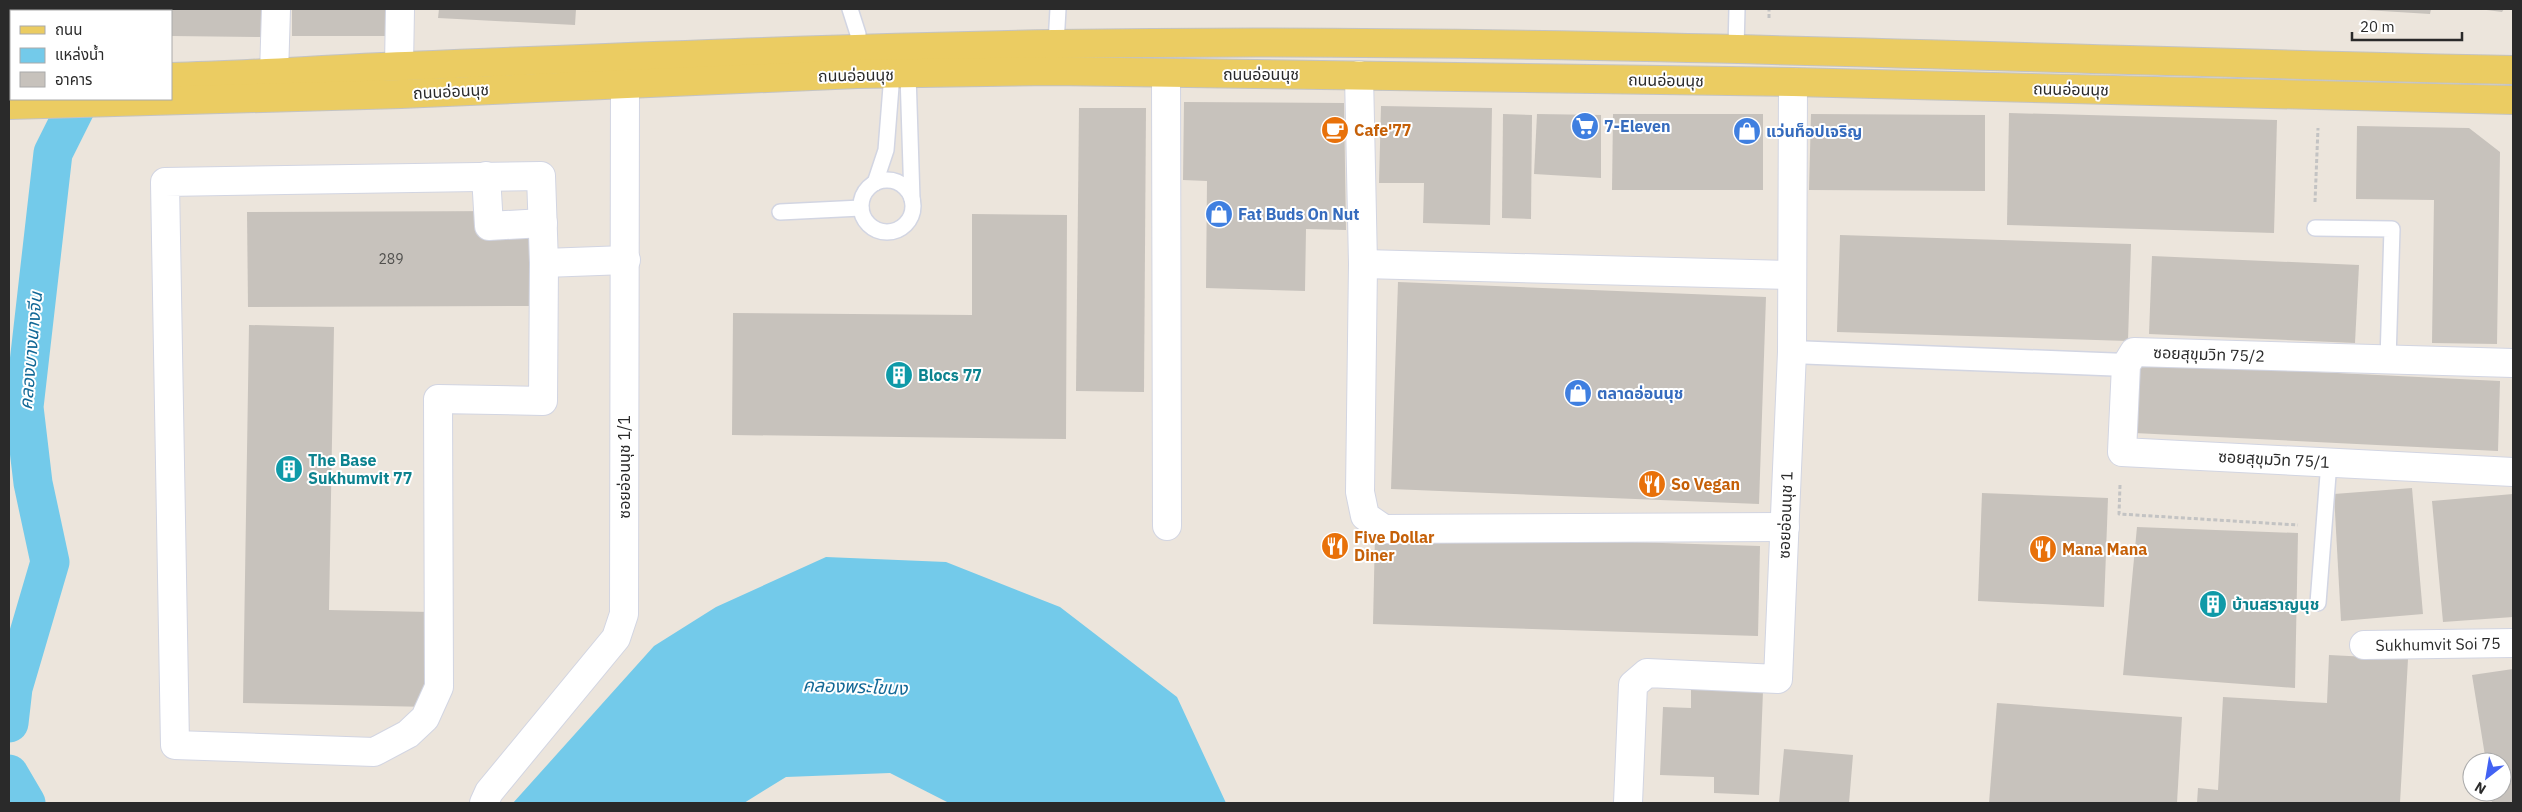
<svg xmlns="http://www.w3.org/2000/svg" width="2522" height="812" font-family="'IBM Plex Sans','Noto Sans Thai',sans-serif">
  <rect width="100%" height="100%" fill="#ece5dc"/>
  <polygon fill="#73caea" points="826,557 946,562 1060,607 1177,697 1226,803 949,803 890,773 786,777 744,803 513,803 654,646 716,607"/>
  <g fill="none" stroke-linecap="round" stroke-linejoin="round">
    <g stroke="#73caea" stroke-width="39">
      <polyline points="123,11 124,9"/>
      <polyline points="9,723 13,688 50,562 33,483 24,407 53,153 80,99"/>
      <polyline points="9,774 26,803"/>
    </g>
  </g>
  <g fill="#c7c2bc">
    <polygon points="9,9 11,9 10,22 9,22"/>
    <rect x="35" y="9" width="48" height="2"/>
    <polygon points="143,9 261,9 261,37 171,36 171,11 142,11"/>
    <rect x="292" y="9" width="93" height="27"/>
    <polygon points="439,9 576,9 575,25 438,18"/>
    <polygon points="2349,9 2431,9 2430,14"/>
    <polygon points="2479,9 2504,9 2502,12"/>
    <polygon points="1184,102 1344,103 1346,230 1306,229 1305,291 1206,288 1207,181 1183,180"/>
    <polygon points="1381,106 1492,108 1490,225 1423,223 1424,183 1379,183"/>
    <polygon points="1079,108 1146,108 1144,392 1076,391"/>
    <polygon points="2009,113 2277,120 2274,233 2007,225"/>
    <polygon points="1503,114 1532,115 1531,219 1502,218"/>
    <polygon points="1537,114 1601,115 1601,178 1534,174"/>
    <polygon points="1613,114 1763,114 1763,190 1612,190"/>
    <polygon points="1811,114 1985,115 1985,191 1809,190"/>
    <polygon points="2357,126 2469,128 2500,152 2497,344 2432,343 2434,200 2356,199"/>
    <polygon points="533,211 534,306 248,307 247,212"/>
    <polygon points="972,214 1067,215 1066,439 732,435 733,313 972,315"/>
    <polygon points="1840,235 2131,244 2128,341 1837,332"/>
    <polygon points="2152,256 2359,265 2355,343 2149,334"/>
    <polygon points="1398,282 1766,297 1759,504 1391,489"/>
    <polygon points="249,325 334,327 329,610 431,612 430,707 243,703"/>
    <polygon points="2137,363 2500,381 2498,451 2134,433"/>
    <polygon points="2412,488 2423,614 2341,621 2334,494"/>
    <polygon points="1982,493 2108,498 2104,607 1978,601"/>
    <polygon points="2513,494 2513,617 2443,622 2432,501"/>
    <polygon points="2137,527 2298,533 2295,688 2123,675"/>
    <polygon points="1375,534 1760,546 1758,636 1373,624"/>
    <polygon points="2329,655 2408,659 2400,803 2197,803 2198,788 2218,790 2223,697 2327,703"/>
    <polygon points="2513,669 2513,803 2492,803 2490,792 2502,792 2502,762 2486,762 2472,675"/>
    <polygon points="1691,688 1763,691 1759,795 1714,793 1714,777 1660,775 1663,707 1691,708"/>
    <polygon points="1997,703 2182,717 2177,803 1989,803"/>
    <polygon points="1784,749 1853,755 1849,803 1779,803"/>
  </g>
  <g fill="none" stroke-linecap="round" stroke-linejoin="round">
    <g stroke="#d2d5e2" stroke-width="18">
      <g id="service">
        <polyline points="850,9 858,34 857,49"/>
        <polyline points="1056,44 1058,9"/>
        <polyline points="1736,48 1737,9"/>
        <polyline points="908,74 912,199"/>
        <circle cx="887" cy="206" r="26"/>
        <polyline points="875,183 886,150 892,74"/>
        <polyline points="780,212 861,208"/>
        <polyline points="2315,228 2392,229 2388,360"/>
        <polyline points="2318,603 2329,462"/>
      </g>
    </g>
    <g stroke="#d2d5e2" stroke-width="25">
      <polyline id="pedestrian" points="1792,352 2126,365"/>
    </g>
    <g stroke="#d2d5e2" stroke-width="30">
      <g id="minor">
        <polyline points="399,66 400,9"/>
        <polyline points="1166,73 1167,526"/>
        <polyline points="274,74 276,9"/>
        <polyline points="1359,75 1363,264 1360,492 1365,516 1384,529 1785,527"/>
        <polyline points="486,176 489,226 543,223"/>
        <polygon points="541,176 544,263 543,401 438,399 439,687 425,718 408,734 374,752 175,745 165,182"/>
        <polyline points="544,263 626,260"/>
        <polyline points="1363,264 1792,275"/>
        <polyline points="2513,363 2134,352 2126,365 2122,452 2513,472"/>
        <polyline points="2364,645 2513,643"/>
        <polyline points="484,803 489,792 616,638 624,614 625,83"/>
        <polyline points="1628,803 1633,685 1647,673 1778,679 1792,352 1793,82"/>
      </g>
    </g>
    <g stroke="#c3c3c3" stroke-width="30">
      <g id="primary">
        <path d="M171,77C250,75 328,69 406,66C622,57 838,48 1054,44C1540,36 2027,60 2513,70"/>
        <polyline points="9,84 11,84"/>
        <polyline points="9,105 401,94 857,74 1053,71 1793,82 2513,100"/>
      </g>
    </g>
    <g stroke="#c3c3c3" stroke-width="3" stroke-dasharray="4 2.5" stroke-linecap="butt">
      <polyline points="1769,18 1769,9"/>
      <polyline points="2315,202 2318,128"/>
      <polyline points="2120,485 2119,514 2298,525"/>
    </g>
    <use href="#service" stroke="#fff" stroke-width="15"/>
    <use href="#pedestrian" stroke="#fff" stroke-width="22"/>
    <use href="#minor" stroke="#fff" stroke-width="28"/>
    <use href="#primary" stroke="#ebcc62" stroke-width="28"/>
  </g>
  <defs>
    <g id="supermarket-disc" transform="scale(1.4375)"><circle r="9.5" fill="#3f7fe0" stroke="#fff"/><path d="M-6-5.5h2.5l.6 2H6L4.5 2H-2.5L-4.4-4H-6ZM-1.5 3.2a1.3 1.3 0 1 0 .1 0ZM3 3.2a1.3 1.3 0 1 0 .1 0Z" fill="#fff"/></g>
    <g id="cafe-disc" transform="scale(1.4375)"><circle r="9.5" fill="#e8710a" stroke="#fff"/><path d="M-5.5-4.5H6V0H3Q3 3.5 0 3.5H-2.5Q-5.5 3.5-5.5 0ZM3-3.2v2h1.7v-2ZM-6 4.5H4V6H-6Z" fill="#fff"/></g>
    <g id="shop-disc" transform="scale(1.4375)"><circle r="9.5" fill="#3f7fe0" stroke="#fff"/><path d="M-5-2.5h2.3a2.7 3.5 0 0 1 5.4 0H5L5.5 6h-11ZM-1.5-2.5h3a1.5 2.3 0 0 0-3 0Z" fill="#fff"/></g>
    <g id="building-disc" transform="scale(1.4375)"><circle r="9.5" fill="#0f9aa8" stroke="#fff"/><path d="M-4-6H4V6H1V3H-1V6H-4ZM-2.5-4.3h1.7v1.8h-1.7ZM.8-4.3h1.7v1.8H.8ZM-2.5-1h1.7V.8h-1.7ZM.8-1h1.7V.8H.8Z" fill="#fff"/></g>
    <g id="restaurant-disc" transform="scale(1.4375)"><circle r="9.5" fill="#e8710a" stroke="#fff"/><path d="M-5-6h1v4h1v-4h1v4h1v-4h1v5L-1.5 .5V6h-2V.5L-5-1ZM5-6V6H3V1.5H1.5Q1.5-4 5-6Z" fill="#fff"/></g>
  </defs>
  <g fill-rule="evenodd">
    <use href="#supermarket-disc" x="1585" y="126"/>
    <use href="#cafe-disc" x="1335" y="130"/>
    <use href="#shop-disc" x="1747" y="131"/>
    <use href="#shop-disc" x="1219" y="214"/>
    <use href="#building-disc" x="899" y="375"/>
    <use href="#shop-disc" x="1578" y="393"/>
    <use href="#building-disc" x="289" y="469"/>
    <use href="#restaurant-disc" x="1652" y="484"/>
    <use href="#restaurant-disc" x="1335" y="546"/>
    <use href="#restaurant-disc" x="2043" y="549"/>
    <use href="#building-disc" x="2213" y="604"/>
  </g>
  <g text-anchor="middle" stroke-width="4" stroke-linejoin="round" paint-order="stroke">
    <g font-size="14" fill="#51504e">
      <text x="391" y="264">289</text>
    </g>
    <g font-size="16" fill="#2a2a2a" stroke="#fff">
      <text x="1261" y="80">ถนนอ่อนนุช</text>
      <text transform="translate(856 75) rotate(-1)" y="6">ถนนอ่อนนุช</text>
      <text transform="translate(1666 80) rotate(1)" y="6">ถนนอ่อนนุช</text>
      <text transform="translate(2071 89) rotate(1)" y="6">ถนนอ่อนนุช</text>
      <text transform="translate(451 91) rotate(-3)" y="6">ถนนอ่อนนุช</text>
      <text transform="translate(2209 354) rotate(2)" y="6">ซอยสุขุมวิท 75/2</text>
      <text transform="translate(2274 459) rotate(3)" y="6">ซอยสุขุมวิท 75/1</text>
      <text transform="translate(624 467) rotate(-90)" y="6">ซอยอ่อนนุช 1/1</text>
      <text transform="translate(1785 515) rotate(-88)" y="6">ซอยอ่อนนุช 1</text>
      <text transform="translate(2438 644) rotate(-1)" y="6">Sukhumvit Soi 75</text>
    </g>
    <g font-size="16" font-weight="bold" fill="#366cbe" stroke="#fff" text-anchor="start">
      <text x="1604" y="132">7-Eleven</text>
      <text x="1766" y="137">แว่นท็อปเจริญ</text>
      <text x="1238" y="220">Fat Buds On Nut</text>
      <text x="1597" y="399">ตลาดอ่อนนุช</text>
    </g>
    <g font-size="16" font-weight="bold" fill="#c56008" stroke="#fff" text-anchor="start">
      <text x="1354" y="136">Cafe'77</text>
      <text x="1671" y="490">So Vegan</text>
      <text x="1354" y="543">Five Dollar<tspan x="1354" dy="18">Diner</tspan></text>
      <text x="2062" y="555">Mana Mana</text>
    </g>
    <g font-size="16" font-weight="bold" fill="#0d838f" stroke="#fff" text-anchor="start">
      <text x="918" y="381">Blocs 77</text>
      <text x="308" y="466">The Base<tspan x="308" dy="18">Sukhumvit 77</tspan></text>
      <text x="2232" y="610">บ้านสราญนุช</text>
    </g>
    <g font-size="18" font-style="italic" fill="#126896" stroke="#fff">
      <text transform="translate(31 351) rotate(-85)" y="6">คลองบางนางจีน</text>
      <text transform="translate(855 687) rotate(2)" y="6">คลองพระโขนง</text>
    </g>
  </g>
  <rect width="2522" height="812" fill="none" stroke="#2a2a2a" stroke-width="20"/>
  <rect x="10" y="10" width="162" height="90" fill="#ffffff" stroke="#aaaaaa"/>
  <rect x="20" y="26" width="25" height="8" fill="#ebcc62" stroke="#aaaaaa"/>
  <text x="55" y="35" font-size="15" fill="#2a2a2a">ถนน</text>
  <rect x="20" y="48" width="25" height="15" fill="#73caea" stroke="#aaaaaa"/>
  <text x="55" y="60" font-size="15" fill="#2a2a2a">แหล่งน้ำ</text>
  <rect x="20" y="72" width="25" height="15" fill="#c7c2bc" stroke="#aaaaaa"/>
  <text x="55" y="85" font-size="15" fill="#2a2a2a">อาคาร</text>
  <g transform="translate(2487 777) rotate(211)"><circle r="24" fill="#ffffff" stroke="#aaaaaa"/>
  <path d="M0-4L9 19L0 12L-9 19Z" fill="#4262f3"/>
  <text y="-8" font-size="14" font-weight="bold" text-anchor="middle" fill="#2a2a2a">N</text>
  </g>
  <path d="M2352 32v8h110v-8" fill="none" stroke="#2a2a2a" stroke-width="2.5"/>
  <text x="2360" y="32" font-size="15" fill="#2a2a2a" stroke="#ffffff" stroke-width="4" paint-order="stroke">20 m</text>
</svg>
